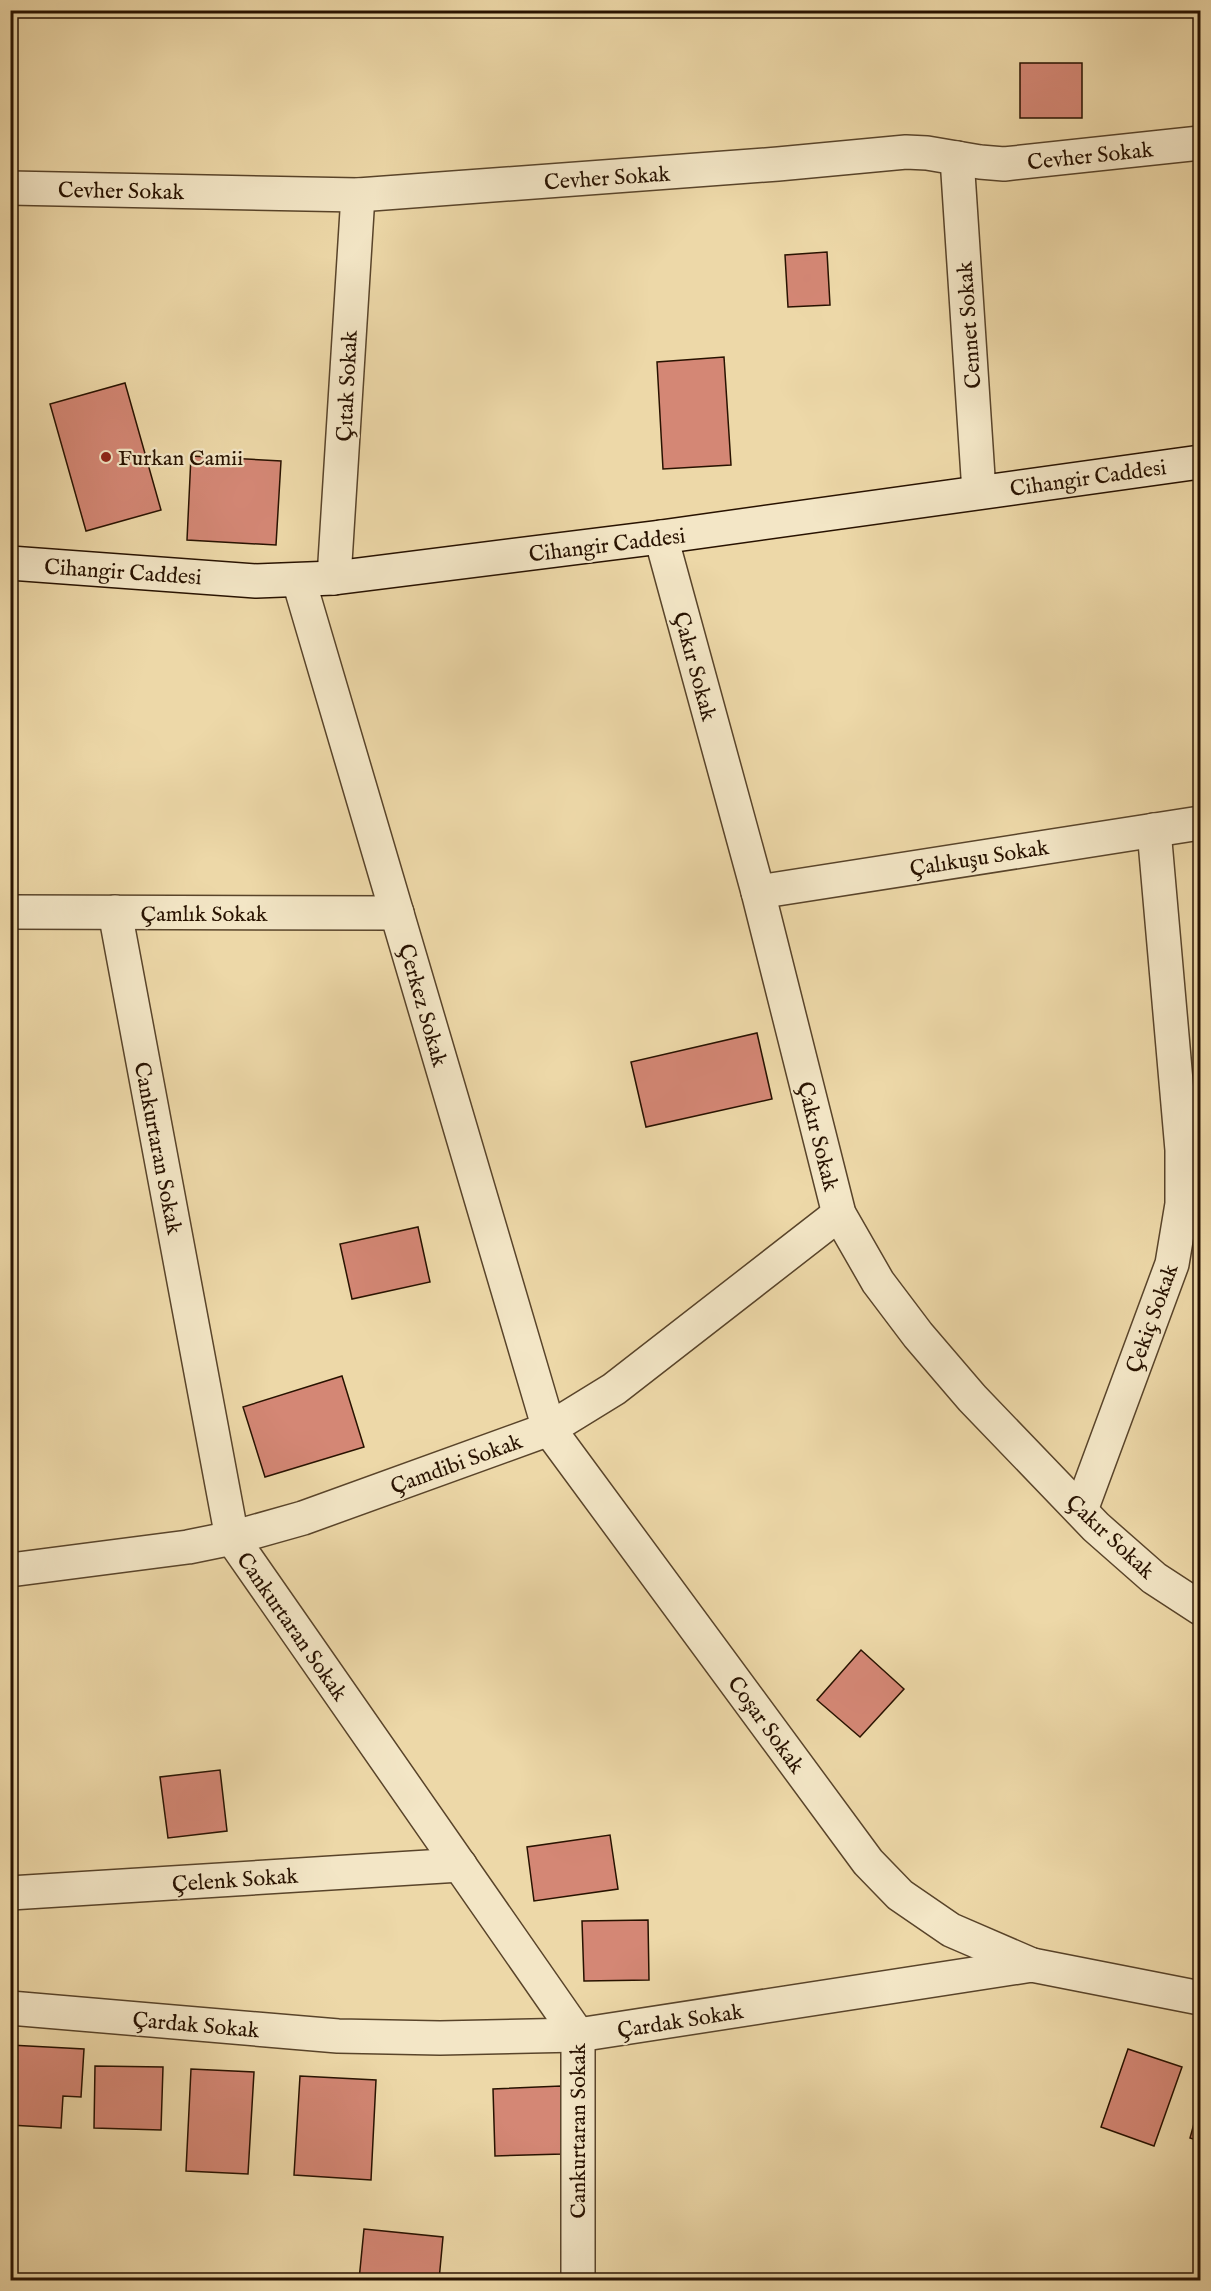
<svg xmlns="http://www.w3.org/2000/svg" width="1211" height="2291" font-family="'IM FELL English',serif">
  <rect width="100%" height="100%" fill="#edd8a8"/>
  <filter id="stains"><feTurbulence type="fractalNoise" baseFrequency=".00333" numOctaves="4"/><feColorMatrix values="0 0 0 0 .2 0 0 0 0 .09 0 0 0 0 .02 0 0 0 .5 -.17"/></filter>
  <radialGradient id="worn" r=".72"><stop offset=".6" stop-color="#630" stop-opacity="0"/><stop offset="1" stop-color="#630" stop-opacity=".3"/></radialGradient>
  <g fill="#d48775" stroke="#281200" stroke-width="1.5">
    <rect x="1020" y="63" width="62" height="55"/>
    <polygon points="827,252 830,305 788,307 785,255"/>
    <polygon points="724,357 731,465 663,469 657,362"/>
    <polygon points="125,383 161,510 86,531 50,404"/>
    <polygon points="191,456 281,461 276,545 187,540"/>
    <polygon points="757,1033 772,1099 646,1127 631,1062"/>
    <polygon points="418,1227 430,1282 352,1299 340,1244"/>
    <polygon points="342,1376 364,1447 265,1477 243,1407"/>
    <polygon points="861,1650 904,1689 860,1737 817,1700"/>
    <polygon points="220,1770 227,1831 168,1838 160,1777"/>
    <polygon points="610,1835 618,1889 534,1901 527,1847"/>
    <polygon points="648,1920 649,1980 584,1981 582,1921"/>
    <polygon points="10,2045 84,2049 81,2097 63,2096 61,2128 10,2125"/>
    <polygon points="1128,2049 1182,2067 1154,2146 1101,2127"/>
    <polygon points="95,2066 163,2067 161,2130 94,2128"/>
    <polygon points="191,2069 254,2072 248,2174 186,2171"/>
    <polygon points="300,2076 376,2080 371,2180 294,2175"/>
    <polygon points="561,2086 563,2154 495,2156 493,2089"/>
    <polygon points="1200,2102 1200,2141 1190,2138"/>
    <polygon points="364,2229 443,2237 439,2280 359,2280"/>
  </g>
  <g fill="none" stroke-linecap="round" stroke-linejoin="round">
    <g stroke="#59442a" stroke-width="36">
      <g id="street">
        <polyline points="957,158 979,492"/>
        <polyline points="10,188 358,195 778,164 906,152 927,153 980,162 1004,164 1200,143"/>
        <polyline points="661,537 758,892 839,1214 878,1282 918,1335 972,1398 1096,1527 1154,1578 1200,1608"/>
        <polyline points="334,578 358,195"/>
        <polyline points="299,581 549,1429 868,1862 900,1895 951,1930 1032,1965"/>
        <polyline points="758,892 1200,823"/>
        <polyline points="10,912 397,913"/>
        <polyline points="115,912 232,1538 578,2035 578,2280"/>
        <polyline points="1081,1510 1172,1264 1182,1204 1182,1150 1154,830"/>
        <polyline points="10,1570 188,1547 232,1538 303,1518 549,1429 614,1389 839,1214"/>
        <polyline points="10,1893 460,1865"/>
        <polyline points="10,2008 338,2036 440,2038 578,2035 1032,1965 1200,1998"/>
      </g>
    </g>
    <g stroke="#281200" stroke-width="36">
      <polyline id="secondary" points="10,563 256,581 334,578 661,537 1200,462"/>
    </g>
    <use href="#street" stroke="#f3e6c6" stroke-width="33"/>
    <use href="#secondary" stroke="#f3e6c6" stroke-width="33"/>
  </g>
  <circle fill="#8f2418" stroke="#f3e6c6" stroke-width="2" cx="106" cy="457" r="6"/>
  <g text-anchor="middle" stroke-width="4.5" stroke-linejoin="round" paint-order="stroke">
    <g font-size="22" fill="#281200" stroke="#f3e6c6">
      <text transform="translate(1090 155) rotate(-6)" y="8">Cevher Sokak</text>
      <text transform="translate(607 177) rotate(-4)" y="8">Cevher Sokak</text>
      <text transform="translate(121 190) rotate(1)" y="8">Cevher Sokak</text>
      <text transform="translate(968 325) rotate(-94)" y="8">Cennet Sokak</text>
      <text transform="translate(346 386) rotate(-87)" y="8">Çıtak Sokak</text>
      <text transform="translate(1088 477) rotate(-8)" y="8">Cihangir Caddesi</text>
      <text transform="translate(607 544) rotate(-7)" y="8">Cihangir Caddesi</text>
      <text transform="translate(123 571) rotate(4)" y="8">Cihangir Caddesi</text>
      <text transform="translate(696 666) rotate(75)" y="8">Çakır Sokak</text>
      <text transform="translate(979 857) rotate(-9)" y="8">Çalıkuşu Sokak</text>
      <text x="204" y="921">Çamlık Sokak</text>
      <text transform="translate(424 1005) rotate(74)" y="8">Çerkez Sokak</text>
      <text transform="translate(819 1136) rotate(76)" y="8">Çakır Sokak</text>
      <text transform="translate(159 1148) rotate(79)" y="8">Cankurtaran Sokak</text>
      <text transform="translate(1151 1318) rotate(-70)" y="8">Çekiç Sokak</text>
      <text transform="translate(456 1463) rotate(-20)" y="8">Çamdibi Sokak</text>
      <text transform="translate(1111 1536) rotate(43)" y="8">Çakır Sokak</text>
      <text transform="translate(293 1626) rotate(55)" y="8">Cankurtaran Sokak</text>
      <text transform="translate(767 1724) rotate(54)" y="8">Coşar Sokak</text>
      <text transform="translate(235 1879) rotate(-4)" y="8">Çelenk Sokak</text>
      <text transform="translate(680 2020) rotate(-9)" y="8">Çardak Sokak</text>
      <text transform="translate(196 2024) rotate(5)" y="8">Çardak Sokak</text>
      <text transform="translate(577 2131) rotate(-90)" y="8">Cankurtaran Sokak</text>
    </g>
    <g font-size="22" fill="#281200" stroke="#f3e6c6" text-anchor="start">
      <text x="118" y="465">Furkan Camii</text>
    </g>
  </g>
  <rect width="1211" height="2291" fill="none" stroke="#edd8a8" stroke-width="36"/>
  <rect x="12" y="12" width="1187" height="2267" fill="none" stroke="#281200" stroke-width="3"/>
  <rect x="18" y="18" width="1175" height="2255" fill="none" stroke="#281200" stroke-width="1.5"/>
  <rect width="100%" height="100%" filter="url(#stains)"/>
  <rect width="100%" height="100%" fill="url(#worn)"/>
</svg>
